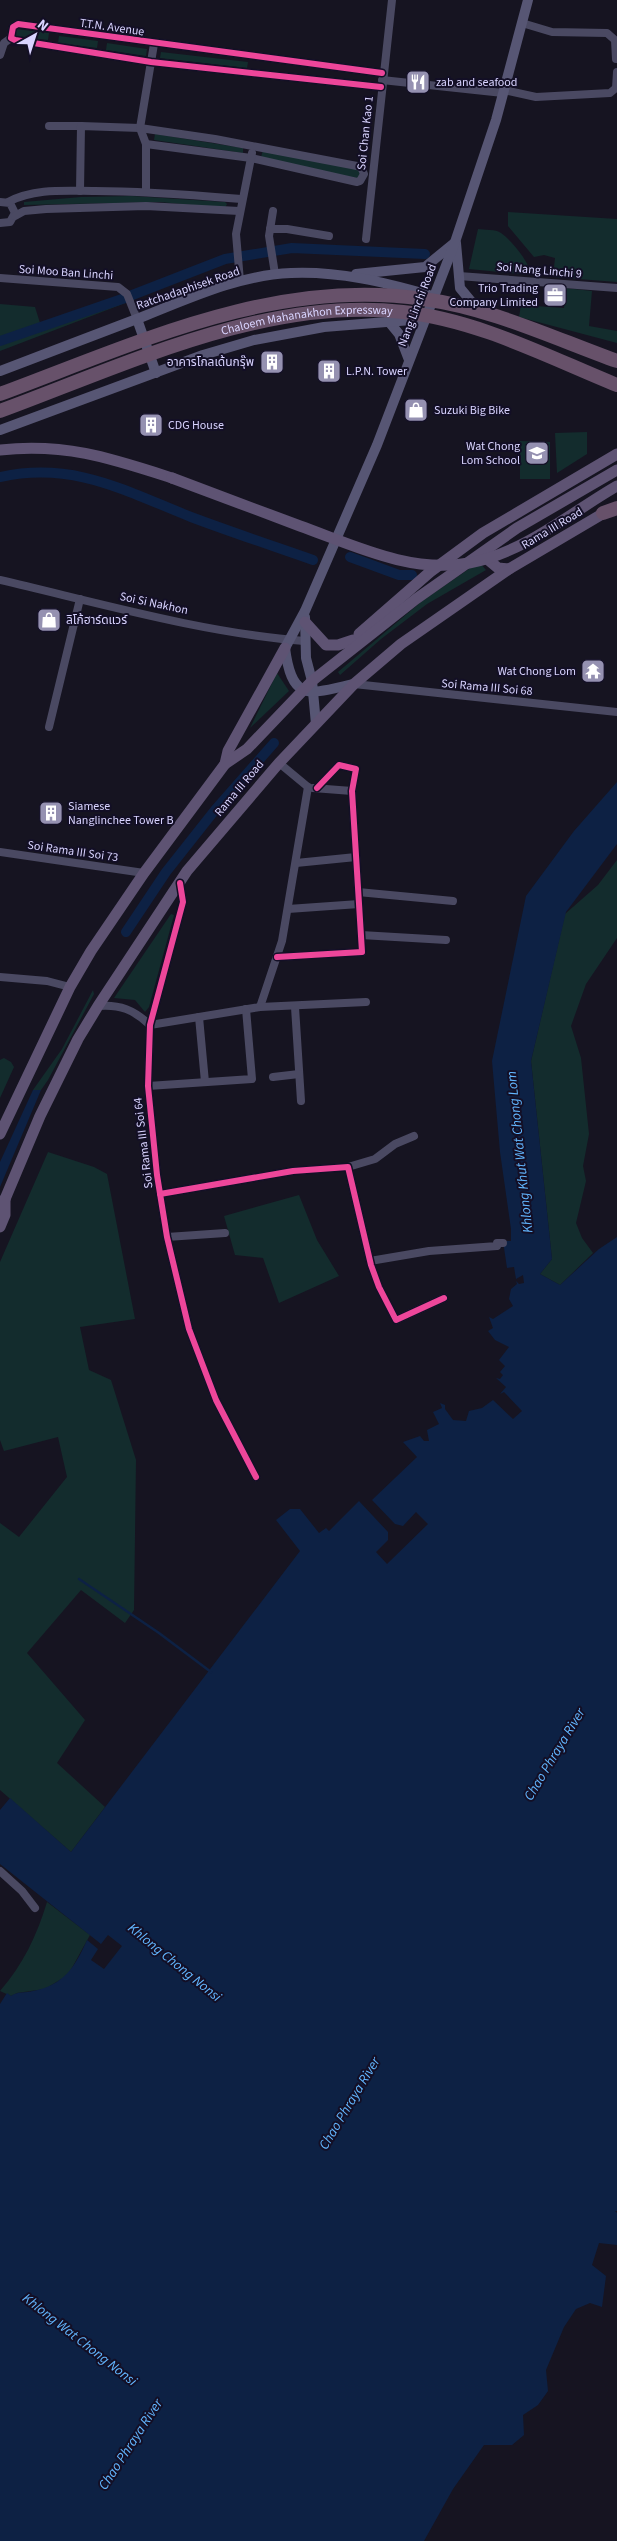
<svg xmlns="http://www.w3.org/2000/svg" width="617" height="2541" font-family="'Source Sans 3','Noto Sans Thai',sans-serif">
  <rect width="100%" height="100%" fill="#161421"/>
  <g fill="#132c2d">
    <polygon points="16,29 49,33 48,40 15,36"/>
    <polygon points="59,36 98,41 97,48 58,43"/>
    <polygon points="107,43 147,49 146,56 106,50"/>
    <polygon points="161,52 248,62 247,68 160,58"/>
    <polygon points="155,134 243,148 243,153 154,140"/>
    <polygon points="263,150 358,169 361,175 359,179 261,157"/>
    <polygon points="132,196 225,202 227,204 225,208 160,202 24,205 24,202 81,197"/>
    <polygon points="508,212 617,219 617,282 553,277 555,258 544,255 534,257 508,226"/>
    <path d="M478,229C484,230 496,229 501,233C511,240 531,263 530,275L469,269Z"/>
    <polygon points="565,288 592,291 589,326 617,331 617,343 519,317 521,305 564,308"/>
    <polygon points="124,296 128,302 0,351 0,304 35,307 40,323"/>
    <polygon points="587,432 587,454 557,473 555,433"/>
    <polygon points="520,441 550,442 550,479 520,479"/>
    <polygon points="479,562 486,570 427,604 381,639 340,675 338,672 421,602"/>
    <polygon points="277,673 289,691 250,728"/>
    <polygon points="617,860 617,938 586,984 571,1026 581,1058 589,1134 583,1166 586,1181 576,1223 582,1238 593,1253 560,1285 540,1274 552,1259 531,1061 565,914 598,885"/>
    <polygon points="171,914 174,915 149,1007 145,1012 135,1000 114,998"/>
    <polygon points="93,990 94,994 48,1080 41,1090 33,1090 62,1049"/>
    <polygon points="4,1058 11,1062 14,1067 0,1098 0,1060"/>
    <polygon points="48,1152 94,1167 107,1174 135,1319 80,1327 89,1370 111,1380 136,1460 134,1610 125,1623 81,1590 27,1653 85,1720 57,1763 105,1807 71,1852 0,1790 0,1523 19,1537 67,1477 58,1437 4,1451 0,1440 0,1262"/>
    <polygon points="299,1195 317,1240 339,1276 279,1303 263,1258 235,1255 224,1216"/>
    <path d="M47,1902L90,1935L68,1975L45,1989L17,1993L11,1996L0,1991C23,1965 37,1935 47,1902Z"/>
  </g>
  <g fill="#0d2144">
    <path d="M617,782V844L566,912L531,1061L552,1259L540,1274L560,1285L599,1249L617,1237V2211H615L617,2213V2245L599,2243L592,2265L606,2276L602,2307L590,2303L576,2309L564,2327L546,2370L548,2391L538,2405L523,2415L524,2435L512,2445H484L453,2489L424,2541H0V2004L7,1993L11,1996C17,1991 26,1993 33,1991C64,1985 75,1967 87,1940L98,1949L91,1960L104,1969L122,1946L108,1935L101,1944L0,1864V1810L10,1798L71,1852L300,1551L276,1520L290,1509H300L319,1533L326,1528L329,1531L359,1501L388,1532V1540L376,1552L387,1564L428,1524L416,1512L403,1526L395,1524L372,1500L417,1457L403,1442L420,1436L424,1441H429L427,1430L439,1424L433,1412L442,1408L440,1403L445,1405V1409L453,1420L466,1421L469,1411L482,1408L493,1400L513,1419L522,1411L504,1392L500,1394L506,1387L496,1378L500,1379L503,1375L500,1372L505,1366L499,1360L509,1347L495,1340L488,1331L493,1328L489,1317L493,1319L513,1306L509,1299L511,1289L517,1284L516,1281L519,1284L524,1283L523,1275L516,1279L514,1267L507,1268L503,1241H511V1229L500,1152L492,1061L526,896L574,831Z"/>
    <polygon points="33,1090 41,1090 0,1187 0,1162"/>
  </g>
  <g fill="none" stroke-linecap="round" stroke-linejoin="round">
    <polyline stroke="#0d2144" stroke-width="2.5" points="79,1579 159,1633 211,1672"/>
    <g stroke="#0d2144" stroke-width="10">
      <polyline points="0,341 122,299 225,259 292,248 425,254"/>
      <path d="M0,477C74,461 125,491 191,517C231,532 273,546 313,560"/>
      <polyline points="350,557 399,575 412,575"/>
      <polyline points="126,932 166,872 215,810 274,743"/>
    </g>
    <g stroke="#4a4962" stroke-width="8">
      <polyline points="522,23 552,32 607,33 615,40 616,59"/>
      <polyline points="0,55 4,43 11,38"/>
      <polyline points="382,80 503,93"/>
      <polyline points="381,87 151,62 15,40 11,38 13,27 18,24 382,73"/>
      <polyline points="504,90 536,97 610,93 616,88 617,72"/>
      <polyline points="49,126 81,126"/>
      <polyline points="80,191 81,126 140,128 215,139 357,166 361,167 364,174 360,181 357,182 251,158 146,144"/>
      <polyline points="146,191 146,144 140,128 154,44"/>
      <polyline points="0,202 10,203 15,213 10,222 0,223"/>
      <path d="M8,202C35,188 65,191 95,191C144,191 192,195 241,199"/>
      <polyline points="273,211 269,236 275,274"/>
      <polyline points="15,216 24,211 46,209 146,206 239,211"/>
      <polyline points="270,229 287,229 329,236"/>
      <polyline points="366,239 392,0"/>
      <polyline points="459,276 617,288"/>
      <polyline points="0,278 118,287 127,294 137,319"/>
      <polyline points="240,281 236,234 252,153"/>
      <path d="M0,580C99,603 203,633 304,641"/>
      <polyline points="354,684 617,712"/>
      <polyline points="49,727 80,599"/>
      <polyline points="279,763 308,787"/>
      <polyline points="313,788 352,791"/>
      <polyline points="0,852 144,873"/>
      <polyline points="296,863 356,857"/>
      <polyline points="180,883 183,902 150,1025 148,1086 157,1175 167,1237 189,1329 216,1400 256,1477"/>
      <polyline points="358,892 453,901"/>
      <polyline points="288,909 359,904"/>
      <polyline points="361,935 446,940"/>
      <polyline points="277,957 362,952 352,791 356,769 339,765 317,788"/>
      <polyline points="0,977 47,981 70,987"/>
      <path d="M98,1006C120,1004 134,1010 150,1025"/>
      <polyline points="260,1007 282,941 308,787"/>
      <polyline points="295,1007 301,1101"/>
      <polyline points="199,1017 205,1082"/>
      <polyline points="150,1025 260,1007 366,1002"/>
      <polyline points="273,1077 299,1074"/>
      <polyline points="148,1086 252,1079 246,1009"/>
      <polyline points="348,1167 375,1159 395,1144 414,1136"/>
      <polyline points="160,1194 293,1171 348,1167 371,1265 379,1287 396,1320 444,1298"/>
      <polyline points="167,1237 225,1233"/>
      <polyline points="370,1261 429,1251 497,1246 497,1243 503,1243"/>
      <polyline points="0,1871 22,1891 35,1908"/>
    </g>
    <g stroke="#575674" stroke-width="10">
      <polyline points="456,243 460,288 479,311"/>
      <polyline points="356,274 425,267 453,244"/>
      <polyline points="137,319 156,373"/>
      <polyline points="390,323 399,334 409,360"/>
      <path d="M0,371C47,353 95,335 142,317C190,298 239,275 291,273C339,271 384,282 429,295"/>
      <polyline points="0,430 203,355 254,340 324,327 424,319"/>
      <polyline points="305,617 306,658 312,681 316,724"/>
      <path d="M354,684C309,694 292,703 285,648L305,611L377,445L455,242L496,120L528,0"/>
    </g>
    <g stroke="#5e5373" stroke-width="11">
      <path d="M0,450C66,443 110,458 172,478"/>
      <polyline points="486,552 486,558 498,568 509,569"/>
      <polyline points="305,622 326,645 338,645 353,640"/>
      <polyline points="359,634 430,572 483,533 617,454"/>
      <polyline points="225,764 228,751 285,648"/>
      <polyline points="0,1134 70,987 91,951 144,873 225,764 247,749 312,681 416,599 517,528 617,470"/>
      <polyline points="0,1203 5,1199 40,1116 78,1039 98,1006 187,871 279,763 354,684 401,644 509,569 609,510"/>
      <polyline points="0,1227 5,1215 5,1199"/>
    </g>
    <polyline stroke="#67516a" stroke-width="14" points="603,513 617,508"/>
    <path stroke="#5e5373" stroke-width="11" d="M172,478C214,494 257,510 300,526C353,545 411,574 469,563C524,553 570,513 617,486"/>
    <g stroke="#67516a" stroke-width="14">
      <path d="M0,394C135,344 275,277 423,299C491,308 553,338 617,361"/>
      <path id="s1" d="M0,411C125,365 267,296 403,312C478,320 548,357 617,385"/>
    </g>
    <g stroke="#130f26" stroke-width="9">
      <g id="cycleway">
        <polyline points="381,87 151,62 15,40 11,38 13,27 18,24 382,73"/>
        <polyline points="180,883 183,902 150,1025 148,1086 157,1175 167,1237 189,1329 216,1400 256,1477"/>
        <polyline points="277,957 362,952 352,791 356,769 339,765 317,788"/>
        <polyline points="160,1194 293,1171 348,1167 371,1265 379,1287 396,1320 444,1298"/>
      </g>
    </g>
    <use href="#cycleway" stroke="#ed469a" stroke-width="6"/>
  </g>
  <defs>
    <g id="restaurant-square" transform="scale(1.25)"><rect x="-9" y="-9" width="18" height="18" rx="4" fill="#9591b1" stroke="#130f26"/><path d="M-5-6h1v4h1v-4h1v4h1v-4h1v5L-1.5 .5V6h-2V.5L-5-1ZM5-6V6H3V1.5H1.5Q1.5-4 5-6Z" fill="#fff"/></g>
    <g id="office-square" transform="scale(1.25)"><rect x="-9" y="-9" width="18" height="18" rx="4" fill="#9591b1" stroke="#130f26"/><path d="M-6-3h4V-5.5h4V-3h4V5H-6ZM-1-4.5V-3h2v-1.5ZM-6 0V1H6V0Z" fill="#fff"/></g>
    <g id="building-square" transform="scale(1.25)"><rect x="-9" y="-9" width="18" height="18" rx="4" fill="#9591b1" stroke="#130f26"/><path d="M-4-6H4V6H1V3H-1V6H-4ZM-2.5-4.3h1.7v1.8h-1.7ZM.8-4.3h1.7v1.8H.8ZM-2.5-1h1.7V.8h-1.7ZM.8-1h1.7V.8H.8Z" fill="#fff"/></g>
    <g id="shop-square" transform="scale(1.25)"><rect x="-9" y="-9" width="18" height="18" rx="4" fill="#9591b1" stroke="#130f26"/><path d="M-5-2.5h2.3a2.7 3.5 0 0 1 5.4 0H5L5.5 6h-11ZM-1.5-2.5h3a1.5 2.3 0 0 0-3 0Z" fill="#fff"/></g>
    <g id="school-square" transform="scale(1.25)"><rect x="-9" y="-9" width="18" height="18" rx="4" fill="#9591b1" stroke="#130f26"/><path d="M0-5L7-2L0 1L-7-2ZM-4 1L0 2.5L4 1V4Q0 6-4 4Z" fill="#fff"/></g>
    <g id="temple-square" transform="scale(1.25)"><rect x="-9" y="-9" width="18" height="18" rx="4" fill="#9591b1" stroke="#130f26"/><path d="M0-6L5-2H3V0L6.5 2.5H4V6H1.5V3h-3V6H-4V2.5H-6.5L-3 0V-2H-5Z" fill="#fff"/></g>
  </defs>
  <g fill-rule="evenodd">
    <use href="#restaurant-square" x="418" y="82"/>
    <use href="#office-square" x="555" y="295"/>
    <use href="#building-square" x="272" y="362"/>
    <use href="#building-square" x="329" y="371"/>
    <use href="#shop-square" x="416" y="410"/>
    <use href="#building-square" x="151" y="425"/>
    <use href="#school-square" x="537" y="453"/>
    <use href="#shop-square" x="49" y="620"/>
    <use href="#temple-square" x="593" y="671"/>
    <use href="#building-square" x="51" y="813"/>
  </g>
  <g text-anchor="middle" stroke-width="4" stroke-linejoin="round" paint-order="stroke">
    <g font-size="12" fill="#d9d4ff" stroke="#130f26">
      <text transform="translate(112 27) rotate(8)" y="4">T.T.N. Avenue</text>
      <text transform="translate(365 133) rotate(-84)" y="4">Soi Chan Kao 1</text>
      <text transform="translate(539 270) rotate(5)" y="4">Soi Nang Linchi 9</text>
      <text transform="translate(66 272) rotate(4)" y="4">Soi Moo Ban Linchi</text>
      <text transform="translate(188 288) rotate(-19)" y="4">Ratchadaphisek Road</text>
      <text transform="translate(417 305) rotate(-69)" y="4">Nang Linchi Road</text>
      <text dy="4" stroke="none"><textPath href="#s1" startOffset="322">Chaloem Mahanakhon Expressway</textPath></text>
      <text transform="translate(552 528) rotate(-31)" y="4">Rama III Road</text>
      <text transform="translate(154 603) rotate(12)" y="4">Soi Si Nakhon</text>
      <text transform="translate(487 687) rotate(5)" y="4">Soi Rama III Soi 68</text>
      <text transform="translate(239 788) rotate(-50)" y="4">Rama III Road</text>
      <text transform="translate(73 851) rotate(8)" y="4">Soi Rama III Soi 73</text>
      <text transform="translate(143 1143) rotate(-97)" y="4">Soi Rama III Soi 64</text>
    </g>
    <g font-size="12" fill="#d9d4ff" stroke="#130f26" text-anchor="start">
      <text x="436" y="86">zab and seafood</text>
      <text x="538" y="292" text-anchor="end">Trio Trading<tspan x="538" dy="14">Company Limited</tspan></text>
      <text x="254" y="366" text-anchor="end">อาคารโกลเด้นกรุ๊พ</text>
      <text x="346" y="375">L.P.N. Tower</text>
      <text x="434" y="414">Suzuki Big Bike</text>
      <text x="168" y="429">CDG House</text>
      <text x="520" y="450" text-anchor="end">Wat Chong<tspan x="520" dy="14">Lom School</tspan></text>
      <text x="66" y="624">ลิโก้ฮาร์ดแวร์</text>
      <text x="576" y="675" text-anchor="end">Wat Chong Lom</text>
      <text x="68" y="810">Siamese<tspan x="68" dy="14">Nanglinchee Tower B</tspan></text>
    </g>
    <g font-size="14" font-style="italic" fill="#62b6ff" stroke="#130f26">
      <text transform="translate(519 1152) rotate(-96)" y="5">Khlong Khut Wat Chong Lom</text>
      <text transform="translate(554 1754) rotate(-59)" y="5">Chao Phraya River</text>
      <text transform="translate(175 1962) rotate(39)" y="5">Khlong Chong Nonsi</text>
      <text transform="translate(349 2103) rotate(-59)" y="5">Chao Phraya River</text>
      <text transform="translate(80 2339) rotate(38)" y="5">Khlong Wat Chong Nonsi</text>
      <text transform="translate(130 2444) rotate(-57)" y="5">Chao Phraya River</text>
    </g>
  </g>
  <g transform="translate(35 35) rotate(39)" stroke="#130f26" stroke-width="4" paint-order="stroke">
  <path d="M0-4L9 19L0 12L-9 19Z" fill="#d9d4ff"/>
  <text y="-8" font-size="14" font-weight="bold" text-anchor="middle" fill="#d9d4ff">N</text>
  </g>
</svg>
